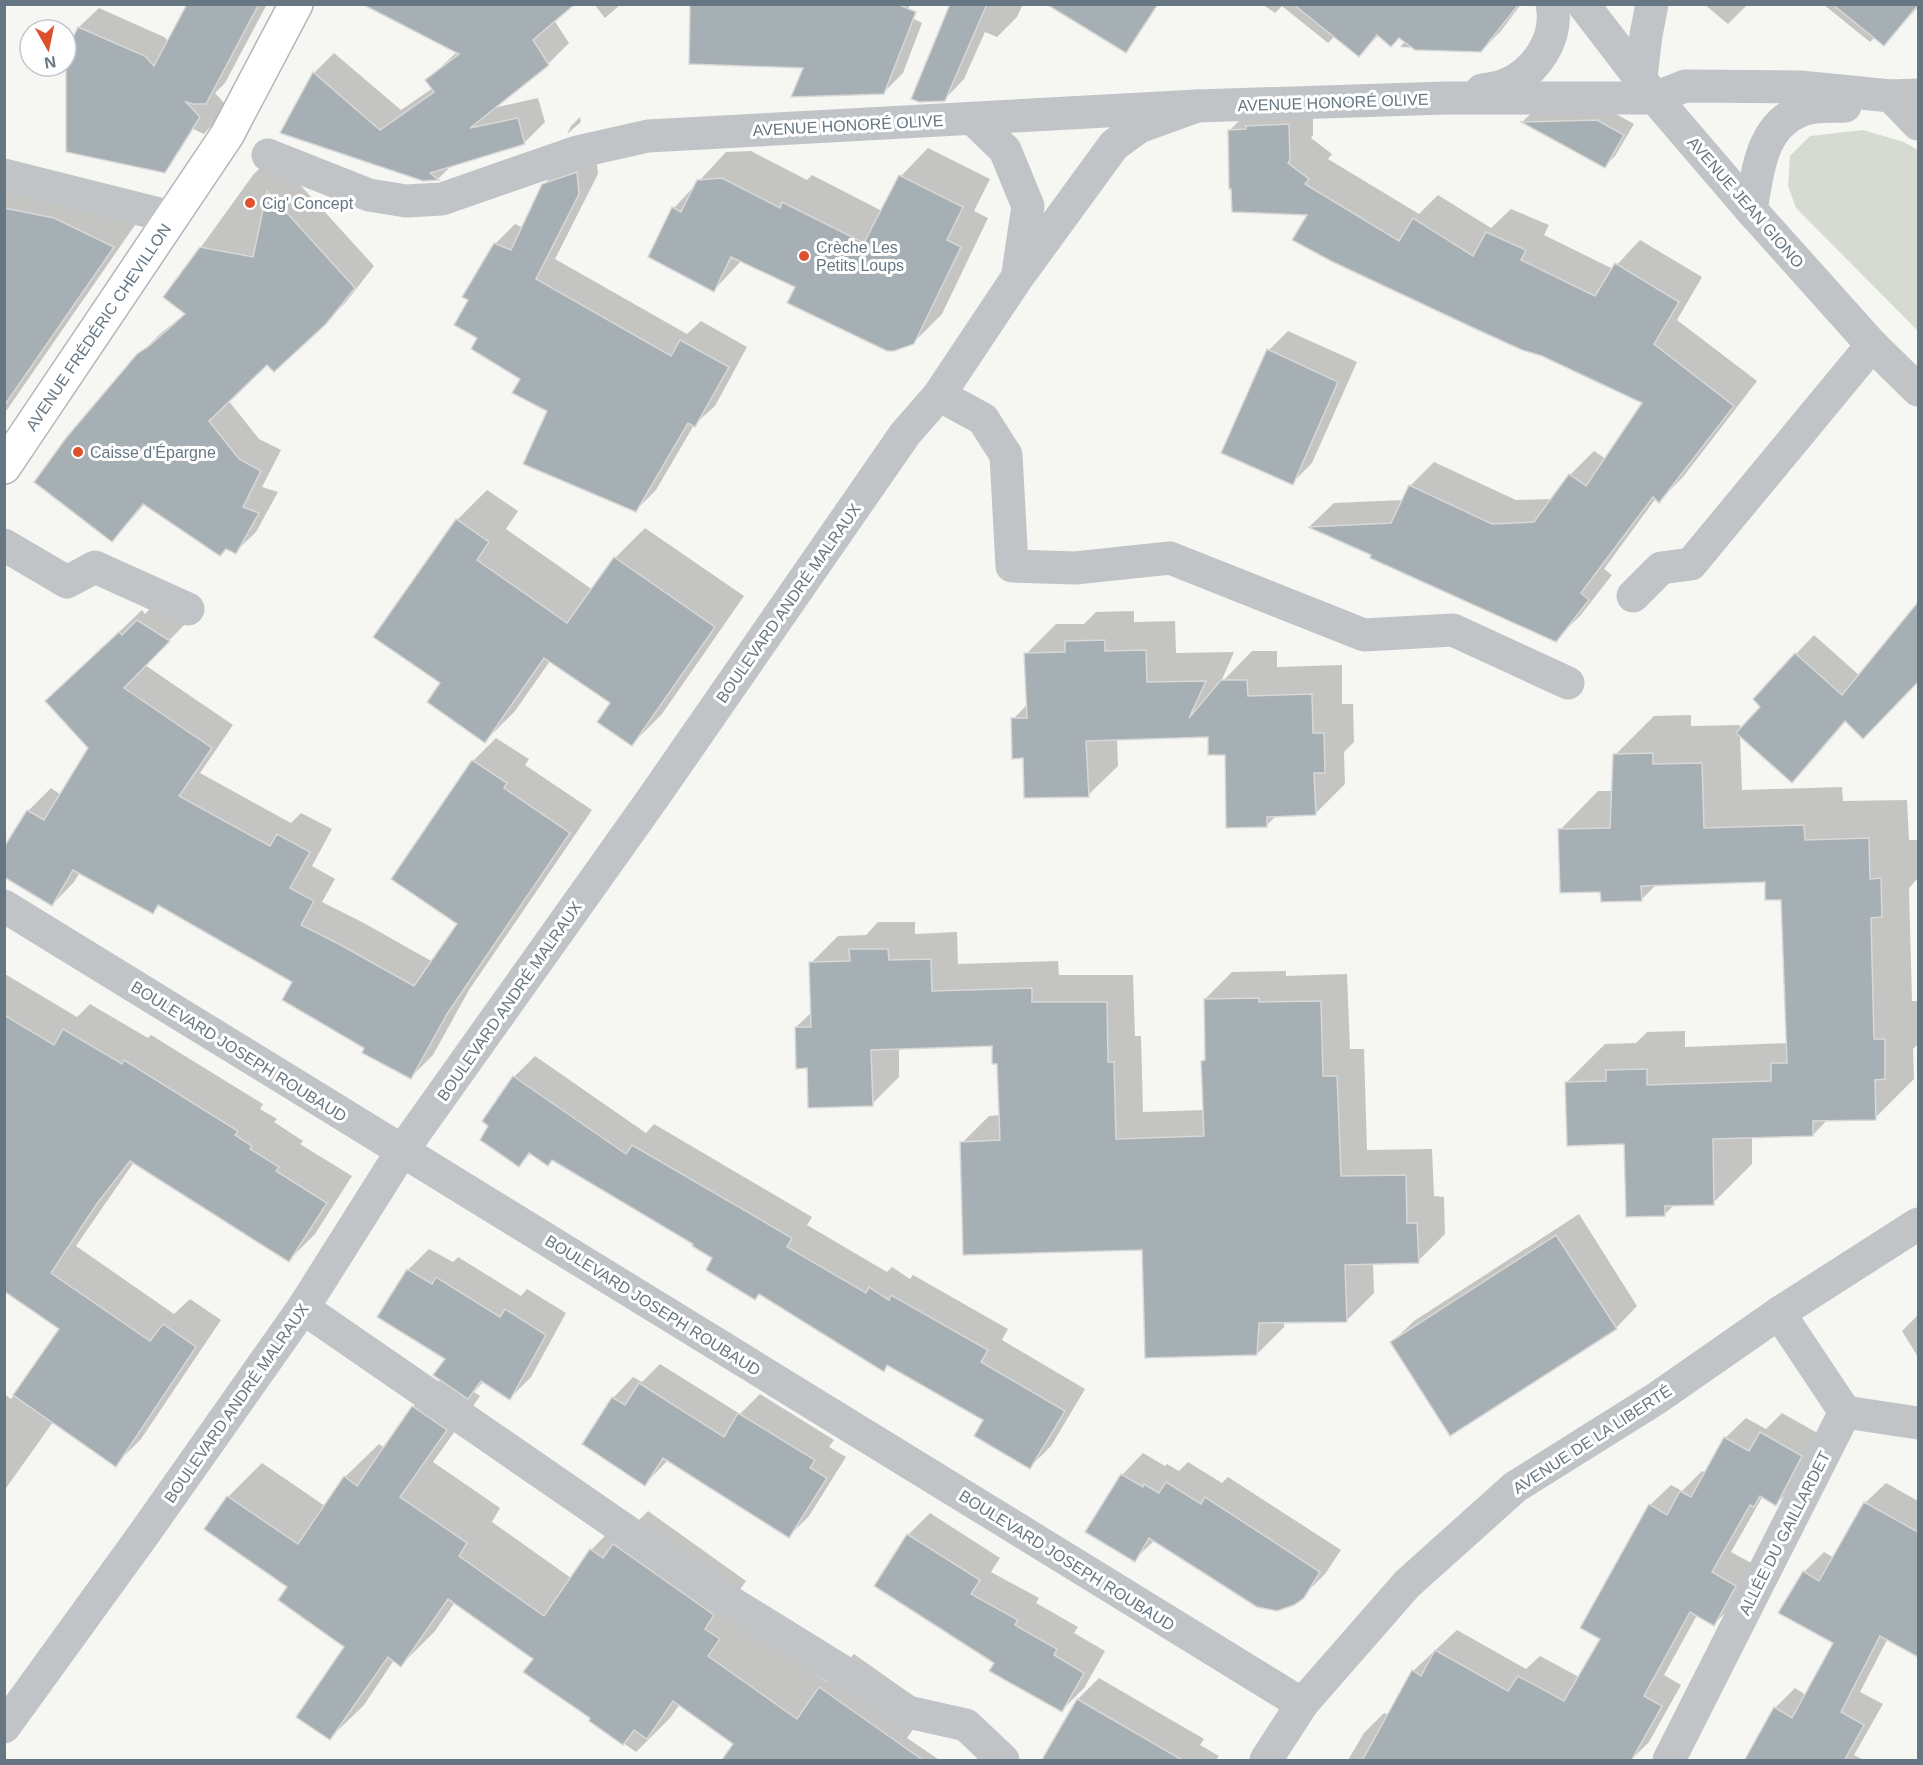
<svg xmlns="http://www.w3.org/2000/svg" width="1923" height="1765" font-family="Helvetica,sans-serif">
  <rect width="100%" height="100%" fill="#f6f6f3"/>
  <polygon fill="#d6dbd2" points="1863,130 1904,142 1918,150 1918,331 1796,208 1788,186 1790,156 1810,136"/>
  <g fill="#0003">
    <polygon points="189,4 267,4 225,83 215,93 228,107 204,134 60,68 61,66 66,66 66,56 79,27 99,8 164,37 169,42"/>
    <polygon points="594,4 621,4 605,18"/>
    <polygon points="692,4 910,4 906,15 922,23 903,73 883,93 805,66"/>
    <polygon points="951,4 1023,4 1017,17 997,37 985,32 964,79 944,100"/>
    <polygon points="1262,4 1521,4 1501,31 1481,51 1400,47 1406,41 1400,37 1379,35 1359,55 1335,36 1328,43 1282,6 1275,13"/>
    <polygon points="1704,4 1748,4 1728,24"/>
    <polygon points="1823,4 1918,4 1918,7 1884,44 1875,37 1870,42"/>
    <polygon points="554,20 569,43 548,64 493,108 538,98 545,122 524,143 452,165 438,179 423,180 314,73 334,53 401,110 433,88 427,80 457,52"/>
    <polygon points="1313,100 1313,135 1311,138 1332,154 1328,159 1419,214 1438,195 1491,228 1511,209 1549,225 1544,235 1613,269 1640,240 1702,277 1677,320 1757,381 1683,477 1659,501 1656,498 1604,569 1612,575 1580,616 1555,640 1310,526 1334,503 1404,500 1410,486 1434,462 1516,500 1553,499 1570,475 1594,451 1606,459 1644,403 1309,214 1230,130 1254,106"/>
    <polygon points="1533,112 1616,114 1634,124 1615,156 1605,166 1523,121"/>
    <polygon points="580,117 581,122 567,134 571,126"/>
    <polygon points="928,148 990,179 974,211 988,218 942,314 914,342 742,260 714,290 674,208 726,152 751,151 807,180 812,175 882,211 901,176"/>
    <polygon points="596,153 598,174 555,259 687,334 701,321 747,347 715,406 694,425 656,490 636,510 522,378 480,337 470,300 495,244 515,224 523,228 543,185 563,165"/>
    <polygon points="273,155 374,266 346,302 325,323 268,363 228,400 259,439 281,450 262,487 278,492 256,532 235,552 145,504 112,540 139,355 160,334 186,313 165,297 253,175"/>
    <polygon points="4,180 55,186 135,225 4,414"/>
    <polygon points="1288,331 1357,362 1312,463 1292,483 1269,350"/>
    <polygon points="487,490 518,511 506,529 593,590 615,558 645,528 744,596 662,714 632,744 612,703 550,661 515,711 485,741 442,682 457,520"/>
    <polygon points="161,598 191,618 145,665 233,725 200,773 291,823 301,813 332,829 312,866 335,879 322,902 362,922 433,962 459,924 393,878 473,761 496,738 529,759 525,765 592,810 469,990 433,1055 410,1078 366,1048 295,982 160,905 153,912 80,872 74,882 52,905 28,811 51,788 61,795 90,747 70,679 142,610 145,614"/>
    <polygon points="1918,604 1918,680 1863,737 1846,721 1810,763 1792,781 1740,735 1742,790 1842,787 1843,801 1907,800 1909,840 1918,840 1918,878 1909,888 1912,1001 1918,1001 1918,1044 1913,1049 1914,1079 1875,1118 1828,1119 1813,1135 1752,1137 1752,1164 1713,1203 1675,1204 1664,1215 1625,1143 1566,1083 1605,1044 1636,1043 1647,1032 1685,1031 1685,1047 1788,1043 1782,898 1766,880 1657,884 1641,900 1602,890 1560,830 1598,791 1613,791 1615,755 1654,716 1691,715 1691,726 1740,725 1740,730 1762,707 1796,654 1814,635 1860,676"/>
    <polygon points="1134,611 1134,622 1175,621 1176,653 1234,652 1220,684 1252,651 1277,651 1277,667 1342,665 1342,704 1353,704 1354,742 1344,752 1345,784 1315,814 1277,815 1267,825 1227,753 1209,735 1117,739 1118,766 1088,795 1024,756 1013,719 1028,704 1026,654 1056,624 1084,624 1096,612"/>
    <polygon points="878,922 915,922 915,934 957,932 958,964 1058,961 1059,975 1133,975 1135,1036 1141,1036 1143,1112 1204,1110 1203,1061 1207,1057 1205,999 1232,972 1286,971 1286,976 1347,974 1350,1049 1364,1049 1367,1150 1432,1149 1434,1196 1444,1197 1445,1234 1418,1261 1373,1263 1374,1293 1346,1321 1284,1322 1284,1327 1257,1354 1144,1249 962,1143 989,1116 1000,1115 999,1062 993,1045 899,1048 899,1077 872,1104 808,1067 796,1027 812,1012 811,963 838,936 866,935"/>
    <polygon points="4,970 7,972 5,974 77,1017 90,1004 148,1038 151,1035 263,1104 260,1109 277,1119 274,1122 303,1141 300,1144 352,1176 315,1234 289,1260 134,1162 76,1246 174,1314 190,1299 221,1320 141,1439 115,1465 53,1422 4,1491 4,1394 11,1399 61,1328 4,1081"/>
    <polygon points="535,1056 646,1133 654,1124 812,1217 807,1225 887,1272 892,1267 910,1279 913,1275 1008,1329 1002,1340 1085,1389 1051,1446 1030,1467 985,1419 889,1365 883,1370 761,1293 755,1298 714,1258 695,1244 553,1159 548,1165 531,1153 519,1165 514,1077"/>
    <polygon points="1579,1214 1637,1306 1616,1328 1392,1342 1414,1321"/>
    <polygon points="429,1249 453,1262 458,1257 521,1296 527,1289 566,1313 531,1377 510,1398 484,1381 474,1392 480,1396 433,1462 500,1508 492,1522 571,1578 591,1550 625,1516 636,1523 648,1511 746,1581 737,1594 741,1621 827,1682 854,1654 929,1707 907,1738 938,1759 937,1760 723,1760 735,1743 680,1704 670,1718 636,1752 591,1720 592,1718 535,1659 455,1602 435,1631 401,1665 394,1660 364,1705 330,1738 346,1647 289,1587 206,1529 228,1497 262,1463 325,1506 345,1477 379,1444 385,1448 413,1407 441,1379 447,1358 408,1270"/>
    <polygon points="1918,1315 1918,1357 1902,1331"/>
    <polygon points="660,1364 740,1414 760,1394 834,1440 829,1447 846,1457 809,1516 789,1536 668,1460 645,1484 584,1444 613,1398 633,1377 642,1382"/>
    <polygon points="1782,1413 1821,1435 1797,1484 1776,1504 1763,1496 1731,1552 1755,1565 1734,1604 1714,1624 1697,1615 1664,1675 1681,1685 1649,1742 1631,1760 1348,1760 1364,1733 1384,1713 1389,1715 1413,1671 1457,1630 1526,1669 1540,1656 1579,1677 1602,1638 1650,1505 1671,1485 1682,1491 1702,1471 1706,1473 1725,1438 1746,1418 1766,1429"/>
    <polygon points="1143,1453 1165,1466 1167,1464 1179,1471 1188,1462 1222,1483 1228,1477 1341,1550 1325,1574 1303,1596 1155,1540 1134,1560 1122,1475"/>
    <polygon points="1886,1483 1918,1501 1918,1655 1888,1638 1860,1692 1883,1704 1854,1755 1864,1760 1746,1760 1775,1708 1795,1688 1806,1695 1835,1643 1804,1572 1824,1552 1834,1558 1865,1503"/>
    <polygon points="930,1513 1000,1558 991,1572 1039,1598 1036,1603 1078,1627 1074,1633 1105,1651 1084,1688 1062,1710 996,1662 908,1535"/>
    <polygon points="1099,1678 1204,1739 1200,1745 1219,1756 1216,1760 1067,1760 1049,1749 1078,1699"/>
  </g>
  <g fill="#a6afb4" stroke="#d8d8d6" stroke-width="1.5">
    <polygon points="187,4 259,4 206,104 193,104 186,102 200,117 165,173 66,152 66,52 78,27 145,56 154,66"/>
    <polygon points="362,4 575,4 533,40 549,65 470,128 518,118 525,144 430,173 439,180 423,181 280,133 313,72 380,130 434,92 425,80 459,54"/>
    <polygon points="690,4 897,4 916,12 884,94 791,97 803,68 689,64"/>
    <polygon points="950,4 987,4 945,101 919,102 911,99"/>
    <polygon points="1046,4 1158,4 1126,53"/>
    <polygon points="1293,4 1519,4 1481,52 1415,50 1399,38 1391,47 1377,35 1359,57"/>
    <polygon points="1832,4 1918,4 1918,5 1884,46"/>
    <polygon points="1597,120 1624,135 1605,168 1521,122"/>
    <polygon points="1289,124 1290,160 1288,163 1309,179 1305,184 1399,241 1413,218 1473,256 1486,232 1526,250 1521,260 1595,296 1615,263 1679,302 1654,344 1734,406 1659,503 1653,497 1581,593 1589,600 1556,642 1370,558 1371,555 1308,527 1391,523 1409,485 1492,524 1534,522 1569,474 1586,486 1642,403 1542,356 1522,350 1478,330 1333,262 1292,240 1307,215 1232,212 1231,189 1229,189 1228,130 1246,129 1246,126"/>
    <polygon points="577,172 579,194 536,279 671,356 680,340 729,367 695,427 688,423 636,512 523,464 547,411 512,393 520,379 471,349 477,338 454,325 468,300 462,297 494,243 511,250 542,184"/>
    <polygon points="899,175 963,207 947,240 961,247 914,344 894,351 887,351 787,303 795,287 731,257 714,292 648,257 672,207 681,212 697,180 722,178 780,208 782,202 864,243"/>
    <polygon points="267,191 355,288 326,324 274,372 267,365 209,421 239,459 261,471 243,507 259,513 236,554 226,549 220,556 143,504 112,542 34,482 66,438 137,354 149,346 185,314 163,297 200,247 253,257"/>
    <polygon points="4,208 54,218 114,247 4,406"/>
    <polygon points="1267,349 1338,382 1293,485 1221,453"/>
    <polygon points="456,519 489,542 477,560 567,623 614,557 715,627 632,746 597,722 610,703 544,658 485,743 427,702 440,683 373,637"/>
    <polygon points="1918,602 1918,682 1863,739 1845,721 1792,783 1736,733 1760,707 1753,699 1795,653 1842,695"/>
    <polygon points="137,620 170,641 124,688 212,748 179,796 270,846 277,834 310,852 290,888 314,901 301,925 339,944 414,986 457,924 391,879 472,760 507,783 504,788 570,833 447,1014 411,1079 362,1053 364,1048 282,1000 292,982 158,905 153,914 73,870 52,906 4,877 4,847 27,810 44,820 88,748 45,701 119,632 122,635"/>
    <polygon points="1105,640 1105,651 1146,650 1147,682 1206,681 1189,718 1221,680 1247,680 1248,696 1312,694 1313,733 1324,733 1325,773 1314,773 1316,815 1267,817 1267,827 1226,828 1225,755 1208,755 1208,737 1086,741 1089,797 1024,798 1023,758 1012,759 1011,718 1027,718 1024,653 1065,652 1065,641"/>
    <polygon points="1653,753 1653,764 1702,763 1704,828 1804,825 1805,840 1869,838 1870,879 1881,878 1882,917 1871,918 1874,1039 1885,1039 1885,1079 1875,1080 1876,1120 1813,1121 1813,1136 1713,1139 1714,1205 1665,1206 1665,1216 1626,1217 1624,1144 1567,1146 1565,1082 1606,1081 1606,1070 1647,1069 1647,1085 1771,1081 1771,1063 1787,1063 1781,900 1765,900 1765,882 1641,886 1642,901 1601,902 1600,892 1560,893 1558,829 1610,828 1613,754"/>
    <polygon points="849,949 888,949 889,960 931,959 932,991 1032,988 1032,1002 1107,1002 1108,1062 1114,1062 1116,1139 1204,1136 1201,1061 1205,1060 1204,999 1259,998 1259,1002 1321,1001 1323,1076 1337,1076 1341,1176 1406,1175 1407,1223 1417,1223 1419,1263 1345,1265 1347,1322 1259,1323 1257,1355 1145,1358 1142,1250 963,1255 960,1142 1000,1140 997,1064 992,1064 992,1046 871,1050 873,1106 808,1108 807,1068 796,1069 795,1027 811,1027 809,962 850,961"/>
    <polygon points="4,1015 54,1045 63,1029 122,1064 124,1060 238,1131 235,1135 252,1146 250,1149 279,1167 276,1171 327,1203 289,1262 130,1161 96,1205 51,1273 150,1341 163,1324 196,1347 116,1467 13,1395 59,1329 4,1291"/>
    <polygon points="513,1076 626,1154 632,1145 792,1238 787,1247 866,1293 869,1287 889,1300 891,1295 988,1350 981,1362 1065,1411 1030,1469 974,1436 983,1420 887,1365 884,1372 759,1294 755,1300 706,1270 712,1258 692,1246 693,1244 552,1160 548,1166 529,1153 519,1167 480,1140 488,1126 482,1121"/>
    <polygon points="1556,1235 1617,1329 1450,1436 1390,1342"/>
    <polygon points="407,1269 432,1284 436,1277 500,1317 505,1309 546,1335 510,1400 481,1381 468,1399 433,1375 445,1359 377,1317"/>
    <polygon points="639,1383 724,1437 738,1413 815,1460 810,1468 827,1478 789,1538 663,1458 645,1486 582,1444 612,1397 625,1405"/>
    <polygon points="412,1406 447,1430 400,1497 467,1543 459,1556 544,1616 590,1549 603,1558 613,1544 714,1615 705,1629 720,1639 708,1656 797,1719 819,1687 924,1761 721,1761 733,1744 673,1701 647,1739 634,1730 623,1745 589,1721 590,1718 523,1672 533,1659 448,1599 401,1667 388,1657 330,1740 296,1717 344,1647 278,1600 287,1587 204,1529 227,1496 298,1544 344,1476 357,1486"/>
    <polygon points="1760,1432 1802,1456 1776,1506 1760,1496 1754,1507 1750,1505 1712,1572 1736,1586 1714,1626 1690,1612 1644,1696 1662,1706 1631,1761 1362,1761 1412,1670 1421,1676 1435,1650 1508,1691 1518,1676 1564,1701 1600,1639 1580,1628 1649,1504 1667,1515 1680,1491 1691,1497 1724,1437 1749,1451"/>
    <polygon points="1121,1474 1143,1487 1144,1484 1159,1493 1166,1482 1201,1504 1205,1497 1320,1572 1304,1598 1294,1605 1277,1611 1257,1607 1149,1538 1135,1562 1085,1532"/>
    <polygon points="1864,1502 1918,1532 1918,1657 1880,1636 1841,1712 1864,1725 1844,1761 1744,1761 1774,1707 1792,1718 1833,1643 1778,1613 1803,1571 1819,1581"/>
    <polygon points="907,1534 980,1580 971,1594 1018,1620 1015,1625 1057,1649 1054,1655 1084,1673 1062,1712 989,1671 994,1663 874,1586"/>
    <polygon points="1077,1699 1184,1761 1041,1761"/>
  </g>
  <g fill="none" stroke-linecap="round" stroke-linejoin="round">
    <g stroke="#b1b6ba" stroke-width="36">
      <polyline id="major" points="4,467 227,135 296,4"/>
    </g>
    <g stroke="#c0c4c7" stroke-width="33">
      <polyline points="1583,4 1655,98 1751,210 1872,345 1918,390"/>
      <polyline points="1641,77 1646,35 1652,4"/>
      <path d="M1482,90C1489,89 1498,88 1505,85C1536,73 1559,38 1552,4"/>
      <polyline points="1891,96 1918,124"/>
      <polyline points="974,120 1005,150 1028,206 1018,273"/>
      <polyline points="268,155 369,195 406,201 442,199 577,152 648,136 1197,106 1445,98 1655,98 1685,86 1800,87 1891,96 1918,95"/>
      <polyline points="4,175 171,217"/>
      <path d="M1751,210C1758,172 1760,126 1802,110C1814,105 1832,107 1845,106"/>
      <polyline points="939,395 983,419 1006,455 1012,566 1075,568 1170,558 1364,635 1453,630 1568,683"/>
      <polyline points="4,545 67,582 95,567 188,609"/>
      <polyline points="1633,596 1661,568 1691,564 1872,345"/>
      <polyline points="4,906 1302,1704"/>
      <polyline points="303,1308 722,1597 908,1712 966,1725 1003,1760"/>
      <polyline points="1845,1412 1918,1423"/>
      <polyline points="4,1727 146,1531 303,1308 402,1151 653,798 905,434 939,395 1017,278 1114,145 1139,127 1197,106"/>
      <polyline points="1266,1760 1302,1704 1407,1584 1515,1487 1657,1398 1779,1313 1918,1224"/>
      <polyline points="1669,1760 1845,1412 1779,1313"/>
    </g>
    <use href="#major" stroke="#fff" stroke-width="33"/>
  </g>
  <g fill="#dd522d" stroke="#fff" stroke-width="2">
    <circle cx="250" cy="203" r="6"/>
    <circle cx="804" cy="256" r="6"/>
    <circle cx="78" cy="452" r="6"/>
  </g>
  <g text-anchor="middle" stroke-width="6" stroke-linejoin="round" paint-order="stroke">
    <g font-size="16" fill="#667783" stroke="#fff">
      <text transform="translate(1333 102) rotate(-2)" y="6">AVENUE HONORÉ OLIVE</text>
      <text transform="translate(848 125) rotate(-3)" y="6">AVENUE HONORÉ OLIVE</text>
      <text transform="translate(1746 202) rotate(49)" y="6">AVENUE JEAN GIONO</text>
      <text transform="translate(98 327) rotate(-56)" y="6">AVENUE FRÉDÉRIC CHEVILLON</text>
      <text transform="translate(788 603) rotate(-55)" y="6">BOULEVARD ANDRÉ MALRAUX</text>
      <text transform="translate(509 1001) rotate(-55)" y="6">BOULEVARD ANDRÉ MALRAUX</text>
      <text transform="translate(239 1051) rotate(32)" y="6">BOULEVARD JOSEPH ROUBAUD</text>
      <text transform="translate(653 1305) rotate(32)" y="6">BOULEVARD JOSEPH ROUBAUD</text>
      <text transform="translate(236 1403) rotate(-55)" y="6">BOULEVARD ANDRÉ MALRAUX</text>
      <text transform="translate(1592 1439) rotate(-33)" y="6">AVENUE DE LA LIBERTÉ</text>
      <text transform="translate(1784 1533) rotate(-63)" y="6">ALLÉE DU GAILLARDET</text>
      <text transform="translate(1067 1560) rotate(32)" y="6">BOULEVARD JOSEPH ROUBAUD</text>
    </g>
    <g font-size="16" fill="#667783" stroke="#fff" text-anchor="start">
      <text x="262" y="209">Cig' Concept</text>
      <text x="816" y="253">Crèche Les<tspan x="816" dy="18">Petits Loups</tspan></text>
      <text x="90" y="458">Caisse d'Épargne</text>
    </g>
  </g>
  <rect width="1923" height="1765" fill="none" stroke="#667783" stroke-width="12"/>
  <g transform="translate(48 48) rotate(171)"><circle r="28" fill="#ffffff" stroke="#c2c9cd" stroke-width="1.5"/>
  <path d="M0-4.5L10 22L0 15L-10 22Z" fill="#dd522d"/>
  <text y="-9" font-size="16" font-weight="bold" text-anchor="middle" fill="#667783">N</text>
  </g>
</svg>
